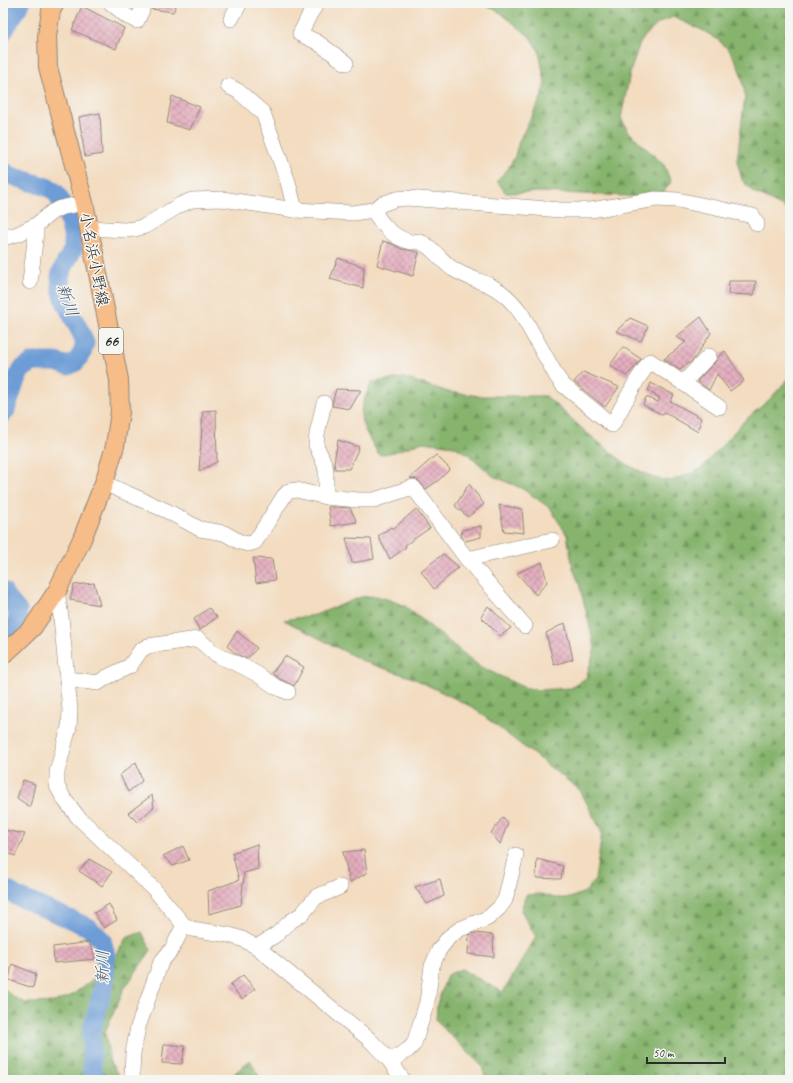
<svg xmlns="http://www.w3.org/2000/svg" width="793" height="1083" font-family="Caveat,'Klee One',sans-serif">
  <defs>
    <pattern id="forest-firs" width="22" height="20" patternUnits="userSpaceOnUse"><rect width="22" height="20" fill="#86b46d"/><path d="M5 1l3.5 6h-7zM16 11l3.5 6h-7z" fill="#6e935a"/></pattern>
    <pattern id="building-cross-hatch" width="8" height="8" patternUnits="userSpaceOnUse"><rect width="8" height="8" fill="#e4aebe"/><path d="M0 0l8 8M0 8l8-8" fill="none" stroke="#b98e9b"/></pattern>
  </defs>
  <rect width="100%" height="100%" fill="#f6f6f2"/>
  <filter id="ink" filterUnits="userSpaceOnUse"><feTurbulence type="fractalNoise" baseFrequency=".025" numOctaves="2"/><feDisplacementMap in="SourceGraphic" scale="8" xChannelSelector="R" yChannelSelector="G"/><feConvolveMatrix kernelMatrix="1 2 1 2 8 2 1 2 1" color-interpolation-filters="sRGB"/></filter>
  <filter id="wash" filterUnits="userSpaceOnUse"><feTurbulence type="fractalNoise" baseFrequency=".012" numOctaves="4" result="noise"/><feDisplacementMap in="SourceGraphic" scale="16" xChannelSelector="R" yChannelSelector="G"/><feGaussianBlur stdDeviation="0.9" result="paint"/><feColorMatrix in="noise" values="0 0 0 0 0 0 0 0 0 0 0 0 0 0 0 0 0 1.4 0 .05"/><feComposite in="paint" operator="in"/></filter>
  <g filter="url(#wash)">
    <rect width="100%" height="100%" fill="#f3dcc0"/>
    <g fill="url(#forest-firs)" stroke="#58704c">
      <polygon points="482,3 790,3 790,212 781,206 753,192 742,180 737,161 745,95 742,78 737,63 729,50 717,39 704,31 673,17 659,23 647,33 639,45 630,73 621,118 628,131 664,165 671,182 663,193 648,197 538,192 506,193 497,181 508,169 515,156 519,141 541,98 545,83 539,51 529,36 501,13"/>
      <path d="M790,377V1080H486L482,1066L436,1021L437,1005L447,975L461,969L503,992L536,937L521,910L526,895L541,894L555,898H570L585,892L595,880L602,833L580,790L472,707L413,678L365,662L284,620L315,615L361,597L376,596L390,600L405,606L479,666L523,687L538,690L571,688L586,678L595,648L579,583L573,568L567,535L550,508L523,489L493,476L468,454L454,446L423,442L394,452L379,455C372,442 360,427 361,412C362,402 368,391 372,382L404,378L449,392L480,396H546L587,433L626,464L654,478L671,481L701,469L744,421L769,400Z"/>
      <polygon points="142,932 151,950 124,989 105,1032 110,1062 118,1074 119,1080 3,1080 3,987 12,996 25,1003 55,1002 71,996 111,965 126,938"/>
      <polygon points="250,1060 261,1080 227,1080"/>
    </g>
    <g fill="none" stroke-linecap="round" stroke-linejoin="round">
      <g stroke="#6d9cd6" stroke-width="19">
        <polyline points="3,32 21,3"/>
        <polyline points="3,171 9,175 50,188 57,194 67,214 73,238 73,249 63,268 60,276 61,289 66,304 82,335 85,343 82,353 76,362 68,366 56,362 33,362 22,369 16,380 6,410 3,414"/>
        <polyline points="3,591 6,597 18,611 17,622 3,636"/>
        <polyline points="3,888 18,897 88,927 102,940 106,955 105,982 91,1033 92,1069 95,1080"/>
      </g>
    </g>
    <g id="blocks">
      <g fill="url(#building-cross-hatch)">
        <polygon points="147,3 177,3 173,12 151,9 150,5"/>
        <polygon points="82,6 124,28 116,49 72,30"/>
        <polygon points="172,96 200,107 190,130 167,123"/>
        <polygon points="100,113 102,154 85,157 79,117"/>
        <polygon points="383,241 392,244 402,249 419,252 413,276 377,265"/>
        <polygon points="338,258 364,267 363,288 330,279"/>
        <polygon points="729,281 756,281 754,295 728,294"/>
        <polygon points="701,317 711,333 696,356 692,361 680,370 664,359 686,342 676,337"/>
        <polygon points="630,318 648,326 641,341 616,331"/>
        <polygon points="623,347 641,359 635,367 626,376 610,365"/>
        <polygon points="725,351 744,381 730,391 717,374 709,390 697,381 715,362 718,357"/>
        <polygon points="583,372 619,387 605,407 574,382"/>
        <polygon points="651,383 674,395 670,401 701,418 698,432 664,412 663,415 643,405 646,397 658,402 660,398 648,391"/>
        <polygon points="336,389 361,390 350,409 332,406 333,400"/>
        <polygon points="216,410 217,462 199,471 203,411"/>
        <polygon points="338,440 359,447 349,469 335,469 334,462"/>
        <polygon points="436,455 450,469 439,480 426,489 420,482 416,479 410,478"/>
        <polygon points="469,484 484,504 468,517 455,506"/>
        <polygon points="499,505 522,509 524,533 504,531"/>
        <polygon points="328,507 332,507 350,508 357,522 331,526"/>
        <polygon points="416,509 430,528 405,545 406,547 390,559 378,536 391,527 393,529"/>
        <polygon points="481,526 481,537 465,541 461,536 462,530"/>
        <polygon points="346,538 371,539 374,559 352,563"/>
        <polygon points="443,554 459,567 434,589 421,571"/>
        <polygon points="253,558 272,559 275,580 256,583"/>
        <polygon points="542,562 547,582 536,595 517,573"/>
        <polygon points="94,583 100,605 70,600 74,585"/>
        <polygon points="488,606 511,628 500,636 481,617"/>
        <polygon points="209,608 217,617 200,630 199,630 194,619"/>
        <polygon points="565,623 573,659 554,665 546,633"/>
        <polygon points="237,631 257,648 247,659 236,654 227,646"/>
        <polygon points="285,656 304,667 294,686 280,679 272,673"/>
        <polygon points="136,762 142,781 128,792 120,775"/>
        <polygon points="23,780 35,784 30,807 17,798"/>
        <polygon points="152,795 154,807 137,822 128,813"/>
        <polygon points="503,817 508,823 500,844 491,833"/>
        <polygon points="3,830 25,834 15,856 3,851"/>
        <polygon points="257,844 258,869 244,873 241,905 209,914 208,891 239,880 232,853"/>
        <polygon points="183,846 189,860 173,866 163,856"/>
        <polygon points="364,850 367,873 350,882 343,852"/>
        <polygon points="89,859 112,872 102,886 79,871"/>
        <polygon points="537,859 563,866 561,879 536,878"/>
        <polygon points="440,879 444,896 427,904 415,887"/>
        <polygon points="109,904 117,920 104,928 94,913"/>
        <polygon points="475,933 493,935 494,957 468,954 469,935"/>
        <polygon points="89,942 96,959 54,963 53,947"/>
        <polygon points="12,964 36,974 33,988 9,980"/>
        <polygon points="243,975 255,989 242,999 230,985"/>
        <polygon points="164,1044 185,1046 182,1064 162,1063"/>
      </g>
    </g>
  </g>
  <g filter="url(#ink)">
    <use href="#blocks" fill-opacity="0" stroke="#8f8476" stroke-width="1"/>
    <g fill="none" stroke-linecap="round" stroke-linejoin="round">
      <g stroke="#8f8476" stroke-width="16">
        <g id="minor">
          <polyline points="111,3 128,17 137,21 142,10"/>
          <polyline points="317,3 310,14 300,34 317,42 346,63"/>
          <polyline points="231,19 240,3"/>
          <polyline points="228,86 238,91 263,113 288,182 295,210"/>
          <path d="M373,210C382,225 393,238 411,242C414,242 417,241 420,242C431,245 443,263 453,269C464,276 477,280 489,285C502,291 513,302 521,313L557,377L563,385L612,425L637,380L650,361L719,407"/>
          <polyline points="89,228 124,230 135,229 145,226 180,205 192,200 222,199 295,210 353,213 373,210 382,204 396,199 407,198 561,210 591,210 656,199 678,200 753,216 757,224"/>
          <polyline points="3,238 18,234 36,225 52,212 60,208 84,203"/>
          <polyline points="30,282 36,233 36,225"/>
          <polyline points="683,383 709,356"/>
          <polyline points="324,403 317,434 316,445 325,465 326,472 326,497"/>
          <polyline points="104,483 167,511 200,529 224,533 240,542 248,544 255,542 284,496 289,491 297,490 326,497 358,500 374,500 413,487 467,559 525,626"/>
          <polyline points="467,559 552,540"/>
          <polyline points="57,591 61,617 70,710 69,727 57,772 57,786 64,799 78,817 154,889 184,925 192,929 229,935 242,939 257,947 369,1039 390,1061 403,1080"/>
          <polyline points="67,679 98,683 107,677 130,666 141,650 148,646 198,639 214,653 221,657 240,665 257,674 276,687 288,692"/>
          <polyline points="257,947 277,934 291,921 302,914 316,897 340,887"/>
          <polyline points="390,1061 408,1050 414,1044 427,1002 432,966 439,950 449,937 460,929 488,918 499,908 505,900 516,855"/>
          <polyline points="133,1080 132,1074 133,1053 138,1027 161,962 172,949 184,925"/>
        </g>
      </g>
      <g stroke="#8f8476" stroke-width="20">
        <polyline id="major" points="3,655 14,645 33,627 57,591 82,539 104,483 115,446 120,412 119,380 84,203 48,67 47,36 51,11 55,3"/>
      </g>
      <use href="#minor" stroke="#fff" stroke-width="15"/>
      <use href="#major" stroke="#f7bd88" stroke-width="18"/>
    </g>
  </g>
  <g text-anchor="middle" stroke-width="3" stroke-linejoin="round" paint-order="stroke">
    <rect fill="#f6f6f2" stroke="#686867" stroke-width="1" x="99" y="328" width="24" height="26" rx="3"/>
    <g font-size="15" font-weight="bold" fill="#2b2b2b">
      <text x="111" y="346">66</text>
    </g>
    <g font-size="16" fill="#2b2b2b" stroke="#f6f6f2">
      <text transform="translate(95 259) rotate(79)" y="6">小名浜小野線</text>
    </g>
    <g font-size="17" font-style="italic" fill="#45586f" stroke="#f6f6f2">
      <text transform="translate(68 300) rotate(71)" y="6">新川</text>
      <text transform="translate(102 967) rotate(-90)" y="6">新川</text>
    </g>
  </g>
  <rect width="793" height="1083" fill="none" stroke="#f6f6f2" stroke-width="16"/>
  <path d="M647 1057v6h78v-6" fill="none" stroke="#2b2b2b" stroke-width="2"/>
  <text x="653" y="1057" font-size="12" fill="#2b2b2b" stroke="#f6f6f2" stroke-width="3" paint-order="stroke">50 m</text>
</svg>
